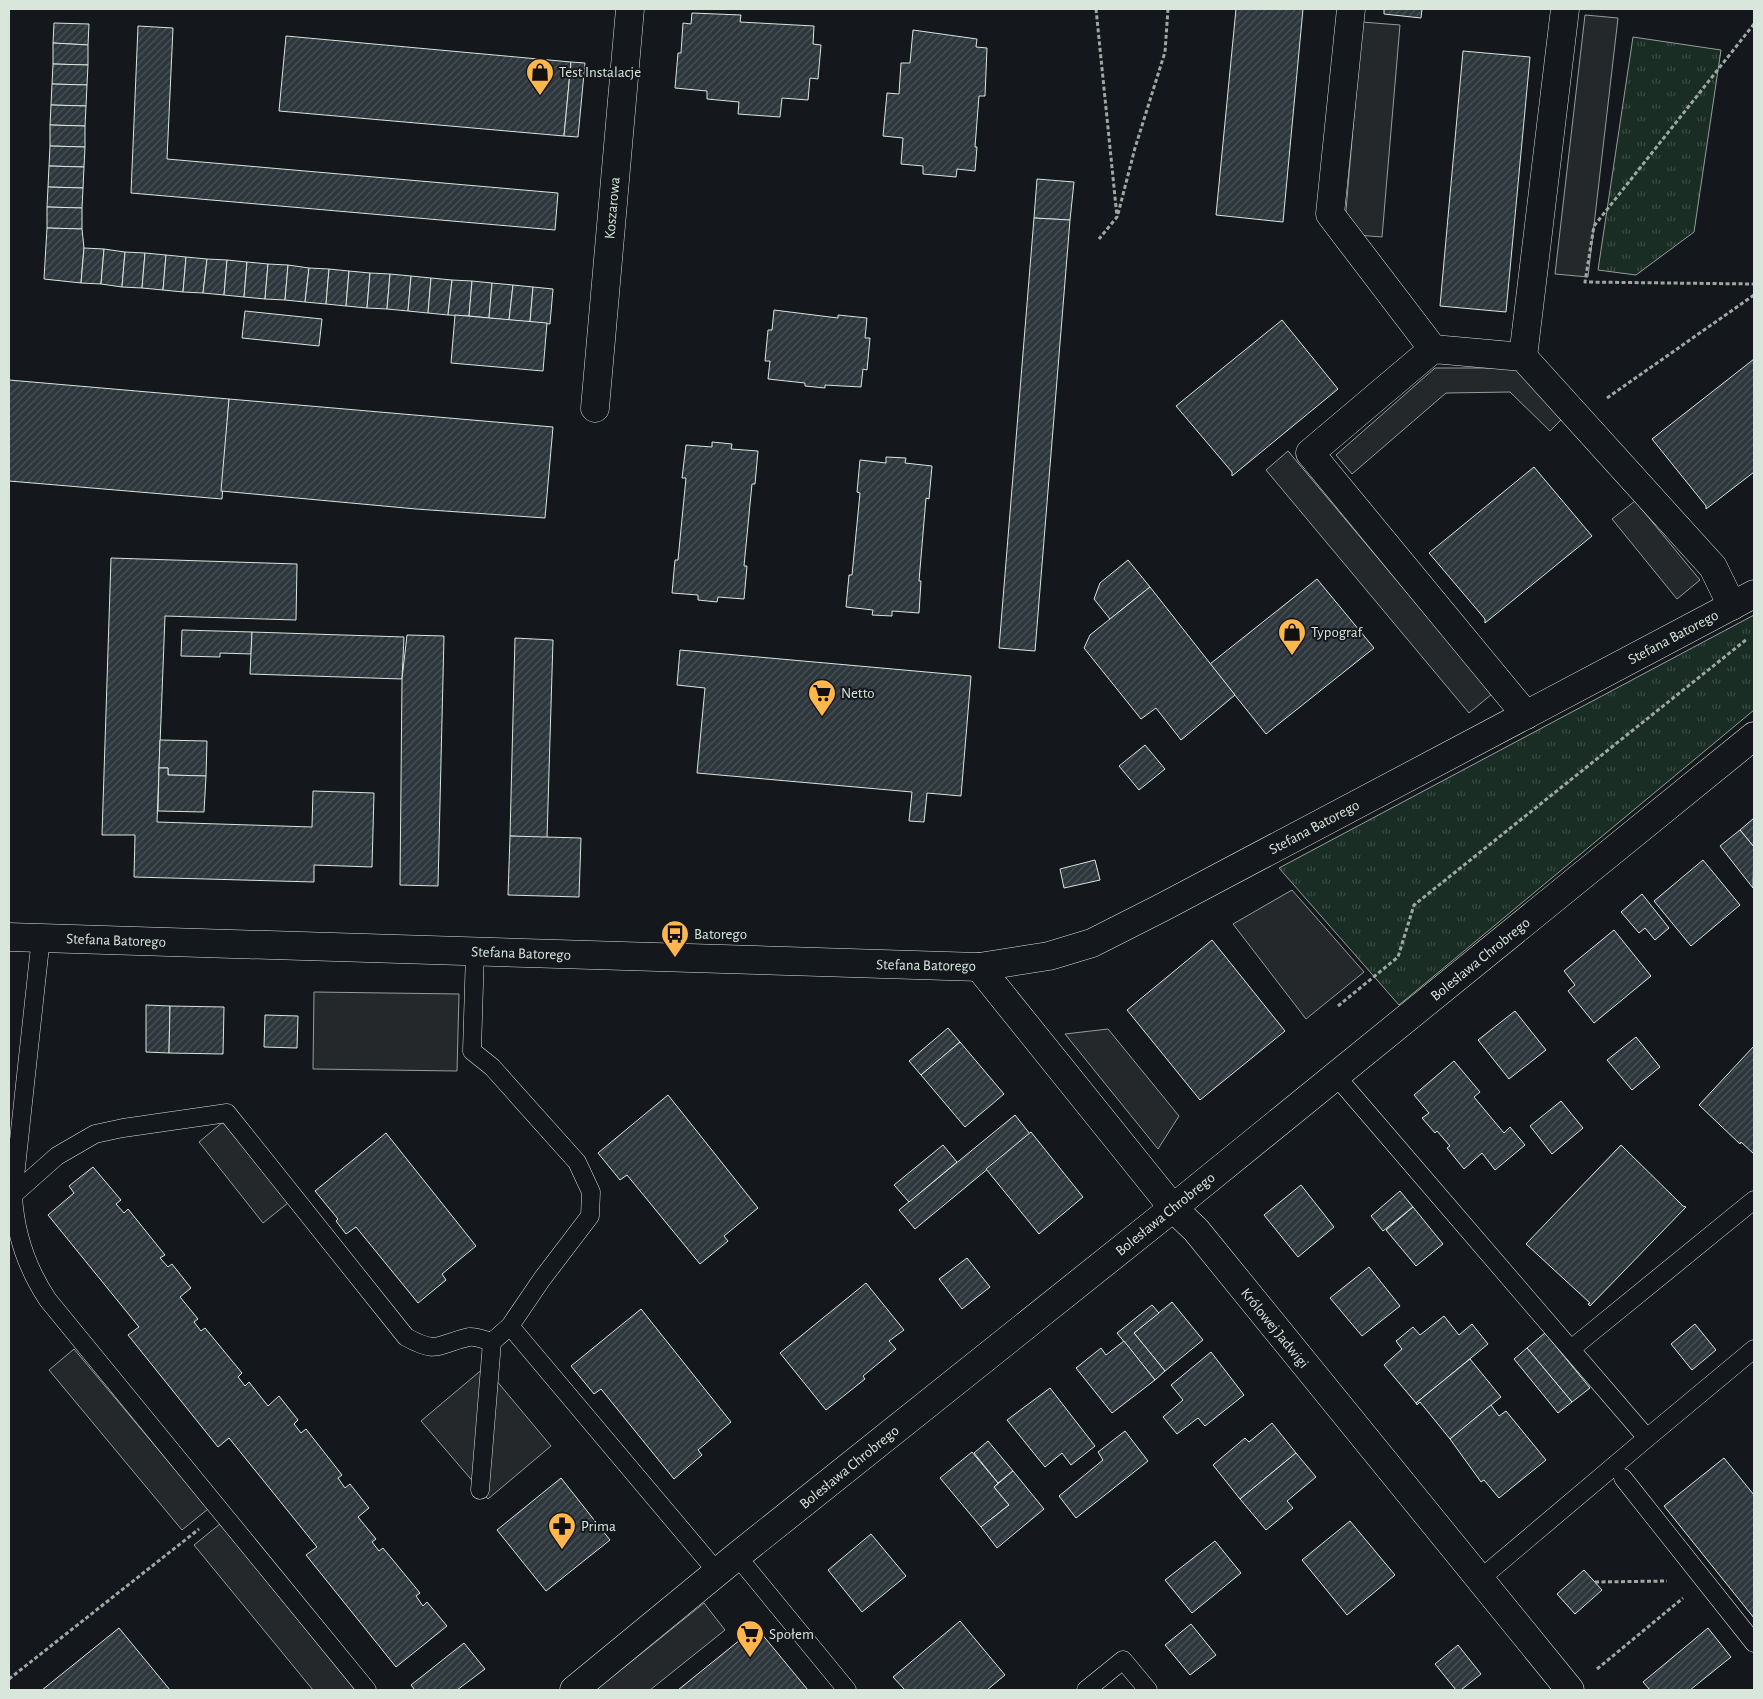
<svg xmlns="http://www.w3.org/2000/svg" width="1763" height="1699" font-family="'Alegreya Sans',sans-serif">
  <defs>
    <pattern id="park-tufts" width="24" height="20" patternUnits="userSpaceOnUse" patternTransform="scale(1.25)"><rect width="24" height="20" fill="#1a2d24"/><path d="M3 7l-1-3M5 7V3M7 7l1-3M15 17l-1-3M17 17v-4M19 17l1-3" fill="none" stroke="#3b4b43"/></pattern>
    <pattern id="building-hatch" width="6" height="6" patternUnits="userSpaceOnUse" patternTransform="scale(1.25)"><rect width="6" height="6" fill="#2c363c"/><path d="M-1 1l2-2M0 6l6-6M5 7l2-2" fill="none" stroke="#4a5358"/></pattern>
  </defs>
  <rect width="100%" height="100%" fill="#14181c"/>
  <g fill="url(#park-tufts)" stroke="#939e99">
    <polygon points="1633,37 1721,50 1694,232 1636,275 1598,270"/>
    <polygon points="1754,615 1754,710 1399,1005 1279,868"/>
  </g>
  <g fill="#24282b" stroke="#939e99">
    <polygon points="1585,15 1618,18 1588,277 1555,274"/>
    <polygon points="1362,22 1400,25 1382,237 1344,234"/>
    <polygon points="1435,368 1519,368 1567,414 1550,431 1510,392 1446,393 1352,474 1336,455"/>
    <polygon points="1288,451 1492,694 1469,713 1266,470"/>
    <polygon points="1635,501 1700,580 1677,599 1612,519"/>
    <polygon points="1292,890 1364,972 1306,1019 1233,924"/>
    <polygon points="314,992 459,994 457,1071 313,1069"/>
    <polygon points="1108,1029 1179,1116 1158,1149 1065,1034"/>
    <polygon points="224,1121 288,1203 263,1223 199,1142"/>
    <polygon points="74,1349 208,1509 182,1530 49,1370"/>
    <polygon points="485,1367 551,1446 488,1499 421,1421"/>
    <polygon points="220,1524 355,1690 313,1690 194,1545"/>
    <polygon points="704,1603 725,1630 650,1690 596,1690"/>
  </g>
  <g fill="url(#building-hatch)" stroke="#d8e6dc">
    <polygon points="1236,9 1303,9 1283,222 1216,215"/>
    <polygon points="1384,9 1422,9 1421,18 1384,14"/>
    <polygon points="692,13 741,15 740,22 814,26 813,44 821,45 818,79 810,78 808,100 782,98 780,117 738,114 739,102 707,99 707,91 675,88 678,53 681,53 683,23 691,24"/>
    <polygon points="54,23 89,24 88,45 53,43"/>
    <polygon points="138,26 173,28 167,159 558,193 555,230 131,193"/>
    <polygon points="913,30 977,39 976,47 987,48 985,96 979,96 975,147 977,147 975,171 957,169 956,177 923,174 923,166 901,164 903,138 883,136 887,93 899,94 901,63 910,63"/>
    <polygon points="286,36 571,62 564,136 279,111"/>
    <polygon points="53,43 88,45 88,65 53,64"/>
    <polygon points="1463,51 1530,57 1506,312 1440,306"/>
    <polygon points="571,62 585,63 578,137 564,136"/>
    <polygon points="53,64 88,65 87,85 52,84"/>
    <polygon points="52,84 87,85 86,106 51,105"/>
    <polygon points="51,105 86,106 85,126 50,125"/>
    <polygon points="50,125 85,126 85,147 50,146"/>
    <polygon points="50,146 85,147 84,167 49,166"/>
    <polygon points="49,166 84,167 83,188 48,187"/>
    <polygon points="1037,179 1074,182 1070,220 1034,218"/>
    <polygon points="48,187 83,188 82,208 47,207"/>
    <polygon points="47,207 82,208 82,229 47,228"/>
    <polygon points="1034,218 1070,220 1035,651 999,648"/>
    <polygon points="47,228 82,229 84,248 81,283 44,279"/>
    <polygon points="84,248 104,249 101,284 81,283"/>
    <polygon points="104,249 125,252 122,287 101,284"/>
    <polygon points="125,252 145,253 142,288 122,287"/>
    <polygon points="145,253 166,255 163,290 142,288"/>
    <polygon points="166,255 186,257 183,292 163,290"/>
    <polygon points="186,257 207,259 203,293 183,292"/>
    <polygon points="207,259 227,260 224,295 203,293"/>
    <polygon points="227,260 247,262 244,297 224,295"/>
    <polygon points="247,262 268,264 265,299 244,297"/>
    <polygon points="268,264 288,265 285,300 265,299"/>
    <polygon points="288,265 309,268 305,302 285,300"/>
    <polygon points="309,268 329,269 326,304 305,302"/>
    <polygon points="329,269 349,271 346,306 326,304"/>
    <polygon points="349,271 370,273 367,308 346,306"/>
    <polygon points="370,273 390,274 387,309 367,308"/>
    <polygon points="390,274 411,276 408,311 387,309"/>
    <polygon points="411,276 431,278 428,313 408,311"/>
    <polygon points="431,278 452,280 448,315 428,313"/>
    <polygon points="452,280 472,281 469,316 448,315"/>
    <polygon points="472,281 492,283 489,318 469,316"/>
    <polygon points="492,283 513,285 509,320 489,318"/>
    <polygon points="513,285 533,287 530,322 509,320"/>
    <polygon points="533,287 553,289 550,324 530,322"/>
    <polygon points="774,310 838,318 838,315 867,318 865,338 870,338 867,370 863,369 861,387 825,385 825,388 805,386 805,383 768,379 770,361 765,361 768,330 772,330"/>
    <polygon points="245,311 322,319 319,346 242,338"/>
    <polygon points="455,315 547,323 543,371 451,363"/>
    <polygon points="1282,320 1338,389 1232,476 1232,472 1176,406"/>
    <polygon points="1754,359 1754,472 1706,509 1706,506 1652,439"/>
    <polygon points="9,380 229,399 222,499 9,481"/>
    <polygon points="229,399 553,427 545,518 416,509 221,491"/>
    <polygon points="712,442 732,444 731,449 758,451 755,484 752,484 744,566 747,566 744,599 718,597 717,602 698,600 698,595 672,593 675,560 678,560 686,478 682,478 686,445 712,447"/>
    <polygon points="886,457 906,458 905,463 932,466 929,499 926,498 919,581 921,581 919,613 892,611 892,616 872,615 873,610 846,607 849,575 852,575 860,493 857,492 860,460 886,463"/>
    <polygon points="1534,467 1592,536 1485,623 1485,619 1429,553"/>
    <polygon points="111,558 297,564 296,620 165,616 157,822 312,827 313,791 374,793 372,867 314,865 314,882 134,877 135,835 102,835"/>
    <polygon points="1128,560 1150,587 1110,619 1094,599 1100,583"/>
    <polygon points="1317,579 1374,648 1266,734 1210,664"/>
    <polygon points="1150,587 1235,695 1181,740 1156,708 1141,719 1084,648 1090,635"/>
    <polygon points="182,630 252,632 251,654 220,653 220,657 181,656"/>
    <polygon points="252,632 404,637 402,679 250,674"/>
    <polygon points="407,635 444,636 438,886 400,885 402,679"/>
    <polygon points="515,638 553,640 547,838 510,836"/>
    <polygon points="680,650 971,676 961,796 927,793 924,822 909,821 912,792 697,773 705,688 677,685"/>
    <polygon points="160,740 207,741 206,776 168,775 168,768 159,768"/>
    <polygon points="1145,745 1165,769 1139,790 1119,766"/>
    <polygon points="159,768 168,768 168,775 206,776 204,812 158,811"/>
    <polygon points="1754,818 1754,847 1740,830"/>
    <polygon points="1740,830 1754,847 1753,888 1720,846"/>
    <polygon points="510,836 581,838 579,897 508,895"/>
    <polygon points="1095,860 1100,880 1064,888 1060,869"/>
    <polygon points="1703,860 1740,905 1691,946 1654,901"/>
    <polygon points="1642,894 1669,928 1655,940 1645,928 1639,933 1621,912"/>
    <polygon points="1614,930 1651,976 1594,1023 1568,991 1575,985 1564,971"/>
    <polygon points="1212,940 1285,1031 1200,1100 1127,1010"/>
    <polygon points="146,1005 170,1006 169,1053 146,1052"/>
    <polygon points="170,1006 224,1007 223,1054 169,1053"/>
    <polygon points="1515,1011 1546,1050 1509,1079 1478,1040"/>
    <polygon points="265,1015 298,1016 297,1048 264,1047"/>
    <polygon points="948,1028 960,1042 921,1075 909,1061"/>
    <polygon points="1636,1037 1660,1067 1632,1090 1607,1060"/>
    <polygon points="960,1042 1004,1094 965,1127 921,1075"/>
    <polygon points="1754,1046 1754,1154 1741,1142 1740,1144 1699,1105"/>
    <polygon points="1454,1061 1480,1092 1474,1097 1504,1133 1510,1127 1525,1145 1495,1170 1482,1153 1464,1169 1447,1148 1450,1146 1437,1131 1435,1133 1422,1118 1429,1113 1414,1095"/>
    <polygon points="668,1095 758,1208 724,1236 728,1241 700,1264 627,1175 620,1180 598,1153"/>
    <polygon points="1561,1101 1583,1128 1552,1154 1530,1126"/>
    <polygon points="1015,1115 1030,1134 915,1229 899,1210"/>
    <polygon points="1031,1132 1083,1197 1039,1234 986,1169"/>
    <polygon points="386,1133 476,1246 442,1274 446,1280 418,1303 356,1227 346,1234 336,1221 338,1219 315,1191"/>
    <polygon points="943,1145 957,1162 909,1202 894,1185"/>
    <polygon points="1621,1145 1683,1206 1686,1207 1590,1306 1588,1304 1590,1303 1526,1244"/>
    <polygon points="93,1167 121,1200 116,1204 124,1213 128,1209 165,1255 160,1258 168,1267 172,1264 191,1288 180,1297 198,1319 194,1322 201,1331 205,1328 242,1373 238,1377 245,1386 249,1382 268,1406 279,1396 298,1420 294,1424 301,1433 306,1429 342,1475 338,1478 345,1488 350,1484 369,1508 358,1517 376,1539 372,1542 379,1551 383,1548 420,1593 416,1596 423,1606 427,1602 447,1626 396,1667 306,1555 317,1547 229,1438 218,1447 128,1335 139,1327 48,1215 74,1193 69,1186"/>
    <polygon points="1301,1185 1334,1227 1298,1257 1264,1215"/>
    <polygon points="1400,1191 1413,1207 1383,1231 1371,1216"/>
    <polygon points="1413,1207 1443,1244 1416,1266 1386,1230"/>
    <polygon points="967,1258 990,1287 962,1309 939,1279"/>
    <polygon points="1369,1267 1400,1306 1362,1336 1330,1298"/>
    <polygon points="866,1283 904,1330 889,1341 896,1349 863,1376 865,1379 826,1410 780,1353"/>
    <polygon points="1172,1302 1203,1340 1165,1371 1134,1333"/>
    <polygon points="1152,1305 1159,1313 1134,1333 1165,1371 1155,1380 1117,1333"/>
    <polygon points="641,1309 731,1422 698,1450 702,1455 674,1479 601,1389 594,1394 571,1366"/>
    <polygon points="1444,1316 1459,1335 1472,1324 1488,1344 1416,1403 1384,1365 1402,1349 1396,1341 1413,1327 1420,1335"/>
    <polygon points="1695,1324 1716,1350 1692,1370 1671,1344"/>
    <polygon points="1545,1333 1590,1388 1572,1402 1527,1348"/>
    <polygon points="1124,1341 1155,1380 1112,1413 1076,1368 1101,1348 1106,1355"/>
    <polygon points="1527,1348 1572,1402 1558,1413 1514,1359"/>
    <polygon points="1211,1352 1244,1395 1205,1426 1198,1418 1177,1434 1163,1417 1183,1400 1171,1385"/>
    <polygon points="1470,1359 1501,1397 1450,1439 1420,1402 1417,1405 1416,1403"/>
    <polygon points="1050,1388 1095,1446 1071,1465 1062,1453 1045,1467 1007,1420"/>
    <polygon points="1491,1405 1499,1416 1506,1411 1546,1460 1499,1498 1484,1480 1481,1482 1450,1439"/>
    <polygon points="1272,1423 1296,1453 1240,1499 1213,1465 1245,1438 1249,1442"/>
    <polygon points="1125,1431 1148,1461 1076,1518 1059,1496 1103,1460 1098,1452"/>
    <polygon points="988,1441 1013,1471 998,1483 974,1453"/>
    <polygon points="972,1452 998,1483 994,1487 1009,1505 981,1527 940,1478"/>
    <polygon points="1296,1453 1316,1477 1287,1501 1293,1508 1266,1530 1240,1499"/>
    <polygon points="1724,1458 1754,1495 1754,1618 1664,1506"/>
    <polygon points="1013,1471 1044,1509 997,1548 981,1527 1009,1505 994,1487"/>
    <polygon points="561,1478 610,1540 546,1591 497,1530"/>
    <polygon points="1350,1521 1395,1575 1347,1615 1302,1560"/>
    <polygon points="871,1534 906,1576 862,1612 828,1570"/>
    <polygon points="1215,1541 1241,1573 1192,1613 1165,1580"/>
    <polygon points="1584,1570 1602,1590 1575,1614 1557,1594"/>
    <polygon points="960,1621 1005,1675 987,1690 905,1690 893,1677"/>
    <polygon points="1191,1624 1216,1655 1190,1675 1165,1645"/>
    <polygon points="756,1627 808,1690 678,1690"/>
    <polygon points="119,1628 170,1690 42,1690"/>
    <polygon points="1708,1628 1731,1657 1690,1690 1650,1690 1643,1682"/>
    <polygon points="464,1643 485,1669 457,1690 415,1690 411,1685"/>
    <polygon points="1458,1645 1481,1674 1461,1690 1456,1690 1435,1664"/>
  </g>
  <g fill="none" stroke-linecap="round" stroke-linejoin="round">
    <g stroke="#d8e6dc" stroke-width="19">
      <g id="service">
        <path d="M41,937L13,1195C15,1234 26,1267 48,1300L367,1690"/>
        <polyline points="475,952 472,1051 492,1067 577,1162 591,1192 590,1216 542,1279 510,1326"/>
        <polyline points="1336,1076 1647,1438 1480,1579"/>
        <path d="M13,1195L57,1156L95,1134L123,1128L227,1113L406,1337C439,1355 437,1344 469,1337C475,1336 485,1340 492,1342"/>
        <polyline points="1571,1349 1754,1200"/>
        <polyline points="1647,1438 1754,1349"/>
        <polyline points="1623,1478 1754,1643"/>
        <polyline points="480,1490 492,1342 510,1326 718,1573"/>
        <polyline points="737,1556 847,1690"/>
        <polyline points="1086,1690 1123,1660 1148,1690"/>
      </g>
    </g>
    <g stroke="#d8e6dc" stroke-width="29">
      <g id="minor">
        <polyline points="1351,9 1330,214 1433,349"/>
        <polyline points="1523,357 1565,9"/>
        <polyline points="595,408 630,9"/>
        <polyline points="1526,715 1310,453 1433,349 1523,357 1713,567 1732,606"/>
        <polyline points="9,937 979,967 1049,956 1092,943 1163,907 1754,594"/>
        <polyline points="979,967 1173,1208 1196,1230 1570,1690"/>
        <polyline points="574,1690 737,1556 1173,1208 1754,736"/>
      </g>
    </g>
    <g stroke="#9da8a2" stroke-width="3" stroke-dasharray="4 2.5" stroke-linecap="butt">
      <polyline points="1096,9 1117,217 1099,239"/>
      <polyline points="1754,24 1594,226 1585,282 1754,284"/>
      <polyline points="1118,214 1135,148 1165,52 1168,9"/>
      <polyline points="1607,398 1754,295"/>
      <polyline points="1338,1006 1398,957 1414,905 1747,639"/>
      <polyline points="1595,1582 1667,1581"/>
      <polyline points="1597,1669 1683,1598"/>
      <polyline points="9,1679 199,1529"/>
    </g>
    <use href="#service" stroke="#14181c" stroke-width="18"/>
    <use href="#minor" stroke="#14181c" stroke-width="28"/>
  </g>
  <defs>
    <g id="shop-pin" transform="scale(1.4375)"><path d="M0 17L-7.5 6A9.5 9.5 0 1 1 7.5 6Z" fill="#ffb74d" stroke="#14181c"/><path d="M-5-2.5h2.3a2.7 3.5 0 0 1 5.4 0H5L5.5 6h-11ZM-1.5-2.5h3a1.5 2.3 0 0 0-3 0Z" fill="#111"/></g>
    <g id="supermarket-pin" transform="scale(1.4375)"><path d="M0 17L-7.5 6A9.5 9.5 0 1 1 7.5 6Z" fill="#ffb74d" stroke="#14181c"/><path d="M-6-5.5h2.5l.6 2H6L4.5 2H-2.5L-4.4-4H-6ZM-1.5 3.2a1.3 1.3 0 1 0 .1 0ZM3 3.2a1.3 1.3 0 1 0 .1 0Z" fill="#111"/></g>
    <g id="bus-pin" transform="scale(1.4375)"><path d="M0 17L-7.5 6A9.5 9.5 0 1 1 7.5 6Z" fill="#ffb74d" stroke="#14181c"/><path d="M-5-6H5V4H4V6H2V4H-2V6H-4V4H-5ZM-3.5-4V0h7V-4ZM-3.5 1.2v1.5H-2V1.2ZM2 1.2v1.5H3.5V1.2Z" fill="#111"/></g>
    <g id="pharmacy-pin" transform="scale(1.4375)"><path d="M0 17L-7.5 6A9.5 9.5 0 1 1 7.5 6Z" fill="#ffb74d" stroke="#14181c"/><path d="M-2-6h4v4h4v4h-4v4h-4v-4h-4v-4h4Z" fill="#111"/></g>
  </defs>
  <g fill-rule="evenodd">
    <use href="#shop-pin" x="540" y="72"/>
    <use href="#shop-pin" x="1292" y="632"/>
    <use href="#supermarket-pin" x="822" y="693"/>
    <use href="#bus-pin" x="675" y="934"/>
    <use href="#pharmacy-pin" x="562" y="1526"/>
    <use href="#supermarket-pin" x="750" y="1634"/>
  </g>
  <g text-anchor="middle" stroke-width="4" stroke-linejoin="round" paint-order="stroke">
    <g font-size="15" fill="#d8e6dc" stroke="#14181c" text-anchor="start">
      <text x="559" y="77">Test Instalacje</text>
      <text x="1311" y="637">Typograf</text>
      <text x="841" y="698">Netto</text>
      <text x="694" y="939">Batorego</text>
      <text x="581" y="1531">Prima</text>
      <text x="769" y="1639">Społem</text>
    </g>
    <g font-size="15" fill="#d8e6dc" stroke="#14181c">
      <text transform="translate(612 208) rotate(-85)" y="5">Koszarowa</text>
      <text transform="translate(1673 637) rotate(-28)" y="5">Stefana Batorego</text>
      <text transform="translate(1314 827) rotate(-28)" y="5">Stefana Batorego</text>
      <text transform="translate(116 940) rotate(2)" y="5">Stefana Batorego</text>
      <text transform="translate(521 953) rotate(2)" y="5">Stefana Batorego</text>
      <text transform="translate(1480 959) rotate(-39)" y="5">Bolesława Chrobrego</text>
      <text transform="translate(926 965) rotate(1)" y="5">Stefana Batorego</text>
      <text transform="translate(1165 1214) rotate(-39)" y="5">Bolesława Chrobrego</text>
      <text transform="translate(1275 1328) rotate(51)" y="5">Królowej Jadwigi</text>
      <text transform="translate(849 1467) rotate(-39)" y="5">Bolesława Chrobrego</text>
    </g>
  </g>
  <rect width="1763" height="1699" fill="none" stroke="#d8e6dc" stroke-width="20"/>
</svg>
